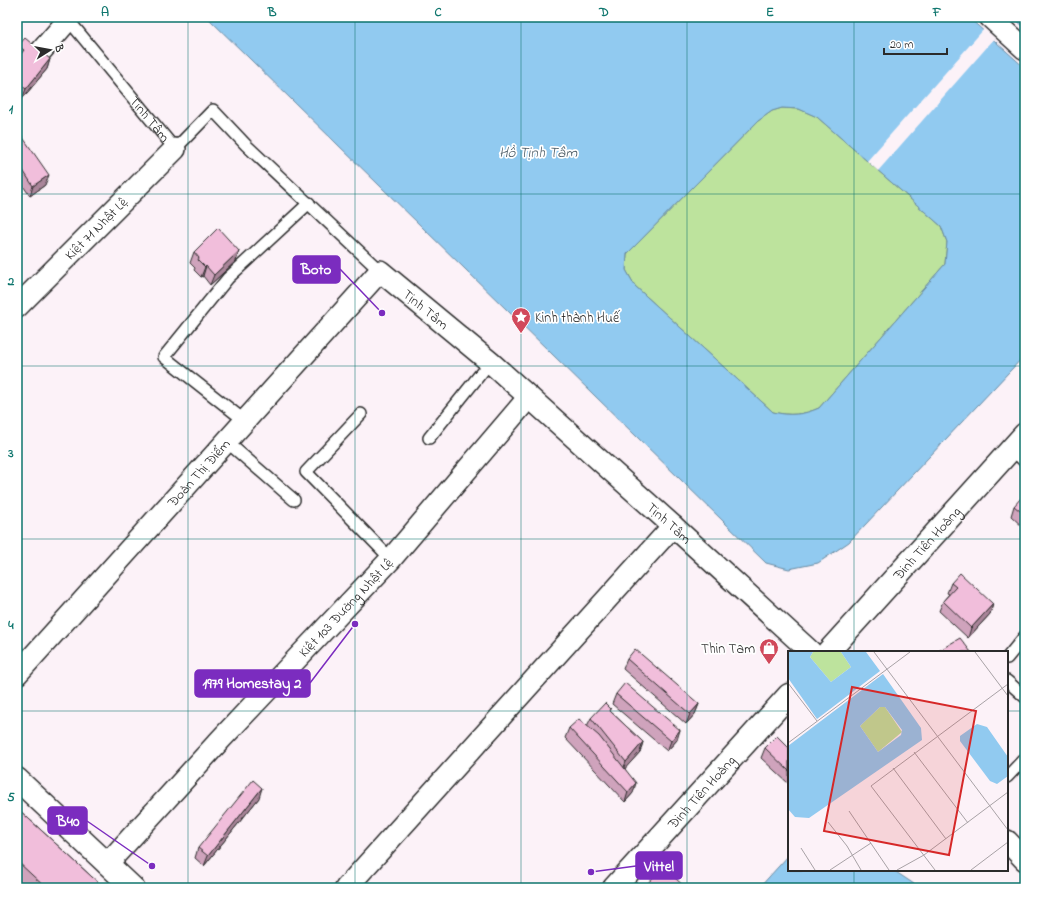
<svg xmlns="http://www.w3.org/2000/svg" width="1042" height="905" font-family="'Indie Flower',sans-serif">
  <rect width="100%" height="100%" fill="#fcf2f8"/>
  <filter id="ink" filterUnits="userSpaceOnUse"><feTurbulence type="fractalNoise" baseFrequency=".025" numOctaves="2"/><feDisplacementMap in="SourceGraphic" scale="8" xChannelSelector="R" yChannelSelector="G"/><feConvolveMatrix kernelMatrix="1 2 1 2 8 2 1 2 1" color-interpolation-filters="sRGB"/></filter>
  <g filter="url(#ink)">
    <path fill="#bde39d" stroke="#748764" d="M782,108L799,109L817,117L941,226L947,242L945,264L819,408C803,415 790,416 773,412L635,286L626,270L627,254L758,121L772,111Z"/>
    <g fill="#91caf0" stroke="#688aa1" fill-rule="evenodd">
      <path d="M207,17H968L1025,68V355L849,542L818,563L789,569L766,563ZM782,108L799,109L817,117L941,226L947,242L945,264L819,408C803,415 790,416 773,412L635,286L626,270L627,254L758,121L772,111Z"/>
      <polygon points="1013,17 1025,17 1025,28"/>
      <polygon points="789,855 789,870 893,870 920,888 759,888"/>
    </g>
    <polygon fill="#fcf2f8" points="984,29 995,38 878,171 867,161"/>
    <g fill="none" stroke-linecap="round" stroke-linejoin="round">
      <g stroke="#2b2b2b" stroke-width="14">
        <g id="lane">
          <path id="s1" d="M66,17L175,149L213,110L246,145L380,271"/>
          <polyline points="361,414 306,472 391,559"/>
          <polyline points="245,421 164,357 228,278 309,203"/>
          <polyline points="429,438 490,362"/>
          <polyline points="226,441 294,500"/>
          <polyline points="1012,449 1025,462"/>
          <polyline points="1007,658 1025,636"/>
          <polyline points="1007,681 1025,697"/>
          <polyline points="1007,777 1025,758"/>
        </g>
      </g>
      <g stroke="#2b2b2b" stroke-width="24">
        <g id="street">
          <polyline points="990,17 1025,49"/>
          <polyline points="17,79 68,20"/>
          <path id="s2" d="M17,307L175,149"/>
          <path id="s3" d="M17,674L380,271L490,362L673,526L811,652"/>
          <polyline points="1007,841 1025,860"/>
          <path id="s4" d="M107,864L221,739L391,559L529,397"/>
          <polyline points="346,888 673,526"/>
        </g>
      </g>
      <g stroke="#2b2b2b" stroke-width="25">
        <g id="secondary">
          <path id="s5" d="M828,652L1025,434"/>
          <polyline points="17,779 133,888"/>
          <path id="s6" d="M614,888L789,695"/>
        </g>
      </g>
      <use href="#lane" stroke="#fff" stroke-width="11"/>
      <use href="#street" stroke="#fff" stroke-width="21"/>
      <use href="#secondary" stroke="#fff" stroke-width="22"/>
    </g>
    <g fill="#cfa3bc" stroke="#2b2b2b">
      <polygon points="18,46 50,59 47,69 22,99 17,95 17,59 18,58 17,58 17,49"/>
      <polygon points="17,129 45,185 30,196 17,177"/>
      <polygon points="239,251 236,261 210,285 203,276 201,277 194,270 195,268 190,263 194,252"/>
      <polygon points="1025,502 1025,529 1011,516 1014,506"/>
      <polygon points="951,583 993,604 990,614 968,638 939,611 943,601 949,594 947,593"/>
      <polygon points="627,659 699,704 695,714 686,724 623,669"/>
      <polygon points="616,694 677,740 667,751 612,704"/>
      <polygon points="611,709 610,711 643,742 640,752 625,768 633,793 625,802 565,738 569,728 587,726 591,718"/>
      <polygon points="765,748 789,748 789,784 761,758"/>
      <polygon points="259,798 204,866 195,858 198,848"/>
      <polygon points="17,808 104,888 18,888 17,887"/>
    </g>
    <g fill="#a98599" stroke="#2b2b2b">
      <polygon points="50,59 47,69 22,99 26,89"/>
      <polygon points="49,175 45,185 30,196 33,186"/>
      <polygon points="239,251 236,261 210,285 214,275"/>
      <polygon points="206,266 203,276 201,277 205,267"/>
      <polygon points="993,604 990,614 968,638 971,628"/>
      <polygon points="699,704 695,714 686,724 690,714"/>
      <polygon points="680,730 677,740 667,751 671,741"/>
      <polygon points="643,742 640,752 622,772 626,762"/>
      <polygon points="636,783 633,793 625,802 628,792"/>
      <polygon points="262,788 259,798 204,866 208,856"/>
    </g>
    <g fill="#f1bedb" stroke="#2b2b2b">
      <polygon points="25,38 50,59 26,89 17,82 17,59 24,50 18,46"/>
      <polygon points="17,129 49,175 33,186 17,161"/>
      <polygon points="218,228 239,251 214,275 206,266 205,267 198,260 199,258 194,252"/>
      <polygon points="1021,498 1025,502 1025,515 1014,506"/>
      <polygon points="960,573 993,604 971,628 943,601 956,587 951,583"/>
      <polygon points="960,638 971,652 938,652 940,650"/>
      <polygon points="635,649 699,704 690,714 627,659"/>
      <polygon points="625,683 680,730 671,741 616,694"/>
      <polygon points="605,703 611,709 610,711 643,742 626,762 591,718"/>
      <polygon points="579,719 599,736 636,783 628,792 569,728"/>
      <polygon points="777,736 789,748 789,771 765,748"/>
      <polygon points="253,780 262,788 208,856 198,848"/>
      <polygon points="17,808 104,888 46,888 17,861"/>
      <polygon points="663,867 686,888 649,888 646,885"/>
    </g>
  </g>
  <path fill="none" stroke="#0f766e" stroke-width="1" stroke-opacity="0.55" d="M188,17V888M355,17V888M521,17V888M687,17V888M854,17V652M17,194H1025M17,366H1025M17,539H1025M17,711H789M1007,711H1025M854,870V888"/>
  <defs>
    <g id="sight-pin" transform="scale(1)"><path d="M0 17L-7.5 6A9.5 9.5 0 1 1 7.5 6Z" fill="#d1495b" stroke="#fff"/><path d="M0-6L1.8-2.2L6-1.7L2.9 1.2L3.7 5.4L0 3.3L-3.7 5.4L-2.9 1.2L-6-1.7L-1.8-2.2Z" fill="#fff"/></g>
    <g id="shop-pin" transform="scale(1)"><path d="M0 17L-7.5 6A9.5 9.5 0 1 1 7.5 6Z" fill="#d1495b" stroke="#fff"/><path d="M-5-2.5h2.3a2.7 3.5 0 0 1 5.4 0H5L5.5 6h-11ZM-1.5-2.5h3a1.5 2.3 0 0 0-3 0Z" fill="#fff"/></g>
  </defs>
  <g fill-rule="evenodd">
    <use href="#sight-pin" x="521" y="317"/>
    <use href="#shop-pin" x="769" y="648"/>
  </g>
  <g text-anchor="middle" stroke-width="3.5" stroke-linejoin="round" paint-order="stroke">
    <g font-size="14" fill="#2b2b2b" stroke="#fff">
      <text dy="5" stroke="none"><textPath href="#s1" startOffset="132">Tịnh Tâm</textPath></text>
      <text dy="5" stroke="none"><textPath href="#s2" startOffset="112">Kiệt 71 Nhật Lệ</textPath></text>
      <text dy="5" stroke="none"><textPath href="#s3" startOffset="602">Tịnh Tâm</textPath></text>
      <text dy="5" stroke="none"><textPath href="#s3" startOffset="271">Đoàn Thị Điểm</textPath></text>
      <text dy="5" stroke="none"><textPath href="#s3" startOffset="926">Tịnh Tâm</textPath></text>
      <text dy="5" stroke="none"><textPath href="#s5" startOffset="147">Đinh Tiên Hoàng</textPath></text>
      <text dy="5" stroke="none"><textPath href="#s4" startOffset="351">Kiệt 103 Đường Nhật Lệ</textPath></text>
      <text dy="5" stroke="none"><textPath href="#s6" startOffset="130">Đinh Tiên Hoàng</textPath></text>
    </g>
    <g font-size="14" fill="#2b2b2b" stroke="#fff" text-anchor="start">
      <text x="535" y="322">Kinh thành Huế</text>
      <text x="755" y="653" text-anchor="end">Thin Tam</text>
    </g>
    <g font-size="15" font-style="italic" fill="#4a5b66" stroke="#fff">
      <text x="538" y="157">Hồ Tịnh Tâm</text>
    </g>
  </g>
  <g transform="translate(788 651)">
    <rect width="220" height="220" fill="#fcf2f8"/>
    <path d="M25,1H53L63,16L43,31L22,6ZM92,56H97L114,81L90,101L72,75Z" fill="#bde39d"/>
    <path d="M0,1H25L22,6L43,31L63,16L53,1H78L92,20L29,68L0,27ZM95,23L133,77L134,89L21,167L7,166L0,158V95ZM92,56H97L114,79L113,84L90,101L72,75ZM189,73L199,76L220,106V125L209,133L202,130L172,90V85Z" fill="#91caf0" fill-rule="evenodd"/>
    <path fill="none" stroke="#a8a2a6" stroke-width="1" d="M86,1L220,179M187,1L220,45M0,32L29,70M0,92L122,1M126,101L180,172M105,117L158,188M61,160L101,219M40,171L59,195L73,219M13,197L27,219M42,219L83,192M109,219L136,204L220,141M147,219L83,135L220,33M183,219L220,191"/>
    <path fill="#d62828" fill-opacity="0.15" stroke="#d62828" stroke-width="2" d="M64,36L188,60L161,204L36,180Z"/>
    <rect width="220" height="220" fill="none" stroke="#2b2b2b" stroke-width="2"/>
  </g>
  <path fill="none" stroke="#7b2cbf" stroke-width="1.5" d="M382 313L340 269M355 624L310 683M152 866L87 821M591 872L636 866"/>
  <g fill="#7b2cbf" stroke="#fff" stroke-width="1.5">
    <circle cx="382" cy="313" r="4"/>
    <circle cx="355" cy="624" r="4"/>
    <circle cx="152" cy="866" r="4"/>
    <circle cx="591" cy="872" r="4"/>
  </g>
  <g fill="#7b2cbf" stroke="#7b2cbf" stroke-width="1.5">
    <rect x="293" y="256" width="47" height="27" rx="4"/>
    <rect x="195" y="670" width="115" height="27" rx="4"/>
    <rect x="48" y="807" width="39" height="27" rx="4"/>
    <rect x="636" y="852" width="46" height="27" rx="4"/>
  </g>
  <g font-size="15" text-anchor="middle" font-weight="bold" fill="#fff">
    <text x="316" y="274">Boto</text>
    <text x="252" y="688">1979 Homestay 2</text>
    <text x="68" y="826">B40</text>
    <text x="659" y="871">Vittel</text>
  </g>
  <rect width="1042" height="905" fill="none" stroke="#fff" stroke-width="44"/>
  <g transform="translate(50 50) rotate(79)" stroke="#ffffff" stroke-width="3" paint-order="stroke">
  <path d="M0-3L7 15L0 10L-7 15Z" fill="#2b2b2b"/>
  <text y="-6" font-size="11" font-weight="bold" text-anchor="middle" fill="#2b2b2b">B</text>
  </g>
  <path d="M884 48v6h63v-6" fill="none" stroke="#2b2b2b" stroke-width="2"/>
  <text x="890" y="48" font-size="12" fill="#2b2b2b" stroke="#ffffff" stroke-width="3" paint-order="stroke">20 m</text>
  <rect x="22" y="22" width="998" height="861" fill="none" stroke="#0f766e" stroke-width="1.5"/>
  <g font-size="13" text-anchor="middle" font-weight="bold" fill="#0f766e">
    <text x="105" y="16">A</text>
    <text x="272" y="16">B</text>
    <text x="438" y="16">C</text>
    <text x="604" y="16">D</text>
    <text x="770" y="16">E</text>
    <text x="937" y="16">F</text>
    <text x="11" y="113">1</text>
    <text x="11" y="285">2</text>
    <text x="11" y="457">3</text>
    <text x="11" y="629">4</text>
    <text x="11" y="801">5</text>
  </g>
</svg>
